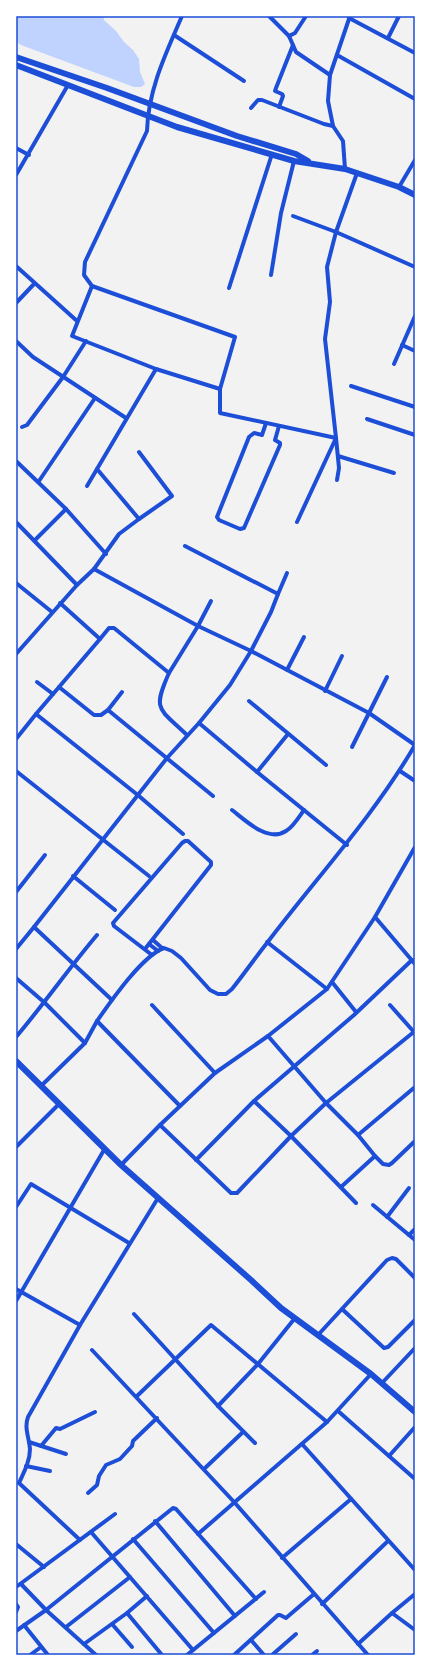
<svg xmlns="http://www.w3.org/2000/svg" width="431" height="1671" font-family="'PT Sans',sans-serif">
  <rect width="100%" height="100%" fill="#f2f2f2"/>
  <polygon fill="#bfd3fe" points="16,16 103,16 104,20 116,31 124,42 133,50 139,59 140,72 145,84 141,87 134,87 21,45 16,42"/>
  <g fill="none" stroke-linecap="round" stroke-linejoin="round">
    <g stroke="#1d4ed8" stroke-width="4">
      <path d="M182,16C166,53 148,90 147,131L85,262L84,275L92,286L235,337L220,389V413L336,438L339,468L337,480"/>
      <polyline points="269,16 289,36 296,52 330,75"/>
      <polyline points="349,18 415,53"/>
      <polyline points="174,35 244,81"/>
      <polyline points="289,36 295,33 306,16"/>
      <polyline points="388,38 399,16"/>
      <polyline points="337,55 415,99"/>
      <polyline points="279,107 283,96 282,94 275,91 276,88 293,45"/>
      <polyline points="251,108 258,100 262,100 324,124 333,126"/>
      <polyline points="16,148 29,155"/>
      <polyline points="345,169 343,141 333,126 328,101 330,75 350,16"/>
      <polyline points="16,175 68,85"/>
      <polyline points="399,187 415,160"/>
      <polyline points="293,216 336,232 357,173"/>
      <polyline points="16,266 77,321"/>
      <polyline points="271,275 281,213 294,161"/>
      <polyline points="92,286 72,336 156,369 220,389"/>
      <polyline points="229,288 272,154"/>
      <polyline points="16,303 34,284"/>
      <polyline points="16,341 33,357 126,418"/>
      <polyline points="402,345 415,351"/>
      <polyline points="394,364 415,316"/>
      <polyline points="351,386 415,407"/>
      <polyline points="367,419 415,435"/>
      <polyline points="266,423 262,435 254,433 249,437 217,517 219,520 240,529 244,528 280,445 280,443 275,440 279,426"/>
      <polyline points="22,427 27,425 63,377 86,341"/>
      <polyline points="338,456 394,473"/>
      <polyline points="16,461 66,509 106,554"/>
      <polyline points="39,481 95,398"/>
      <polyline points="87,486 97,469"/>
      <polyline points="139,519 172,496 139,452"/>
      <polyline points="16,522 77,585"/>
      <polyline points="297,522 336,438 325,339 330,302 327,267 336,232 415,267"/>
      <polyline points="35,540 66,509"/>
      <polyline points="94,569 198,626 251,651 369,713 415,745"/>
      <polyline points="16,583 52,612"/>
      <polyline points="278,594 287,573"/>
      <polyline points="100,639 109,628 114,628 169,673 198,626 211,601"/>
      <polyline points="16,654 77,585 94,569 119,534 139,519 97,469 156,369"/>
      <polyline points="287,670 304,637"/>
      <path d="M169,673C152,711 159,708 187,735"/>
      <polyline points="37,682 53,694"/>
      <polyline points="59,687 94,715 101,715 108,710"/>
      <polyline points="325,691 342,656"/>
      <polyline points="122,692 108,710 213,796"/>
      <polyline points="249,701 326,765"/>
      <polyline points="36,714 100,639 60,603"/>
      <polyline points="199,723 257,772 347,845"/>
      <polyline points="16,739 36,714 139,796 183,834"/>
      <polyline points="352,747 387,677"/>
      <polyline points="16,771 149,876"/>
      <polyline points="400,771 415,781"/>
      <polyline points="257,772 288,734"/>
      <path d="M232,810C245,820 268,843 286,831C293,827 299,817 304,810"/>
      <polyline points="73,876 115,910"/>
      <polyline points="16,892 45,855"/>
      <polyline points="375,917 415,964"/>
      <polyline points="34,927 167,758 199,723 230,685 251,651 271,612 278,594 185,546"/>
      <polyline points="153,940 162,948"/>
      <polyline points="267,942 327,989"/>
      <polyline points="149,944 158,951"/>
      <polyline points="16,949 34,927 112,1000"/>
      <polyline points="145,949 211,865 211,862 188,841 185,841 182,843 113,923 114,926 152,955"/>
      <polyline points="16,978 45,1003 85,1043"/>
      <polyline points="332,982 356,1012"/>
      <polyline points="152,1005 215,1073"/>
      <polyline points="390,1005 414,1032"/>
      <path d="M97,1021C111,1001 142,956 164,948L172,951L181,958L210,990L218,994H226L232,989C244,974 255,958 267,943C317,877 373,817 415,745"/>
      <polyline points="268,1036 326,1103 358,1135 375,1156 383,1164 389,1165 392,1163 415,1141"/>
      <path d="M16,1037C44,1004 69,968 97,935"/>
      <polyline points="41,1086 85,1043 97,1021 180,1106"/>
      <polyline points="254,1101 291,1136 356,1203"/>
      <polyline points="160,1125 231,1193 237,1193 291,1136 326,1103 415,1031"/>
      <polyline points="358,1135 415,1087"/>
      <polyline points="16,1147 59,1104"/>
      <polyline points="196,1160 254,1101 354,1015 412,960"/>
      <polyline points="121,1165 160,1125 215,1073 268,1036 327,989 375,917 415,847"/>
      <polyline points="341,1187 375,1156"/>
      <polyline points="373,1205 415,1240"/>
      <polyline points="16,1207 31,1184 129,1243"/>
      <polyline points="387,1217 409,1188"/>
      <polyline points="409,1235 415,1229"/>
      <polyline points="16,1289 80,1325"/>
      <polyline points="16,1301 104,1150"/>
      <polyline points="342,1309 384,1348 388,1347 415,1320"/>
      <polyline points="134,1314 218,1406 255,1443"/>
      <polyline points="318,1335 387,1260 392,1258 396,1259 415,1278"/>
      <polyline points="92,1350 235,1503 368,1655"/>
      <polyline points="382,1383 415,1348"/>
      <polyline points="137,1396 211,1325 327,1422"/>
      <polyline points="218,1406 258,1364 295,1318"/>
      <polyline points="338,1411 415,1479"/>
      <polyline points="29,1442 66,1454"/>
      <polyline points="302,1444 415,1570"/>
      <polyline points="41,1446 56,1428 60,1429 95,1412"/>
      <polyline points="389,1456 415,1427"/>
      <polyline points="26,1466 50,1471"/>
      <polyline points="204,1469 243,1432"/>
      <polyline points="88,1493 97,1485 99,1476 106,1465 120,1459 132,1446 133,1441 157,1418"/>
      <polyline points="155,1521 235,1616"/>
      <polyline points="91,1532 193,1650"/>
      <polyline points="198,1534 327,1422 371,1374"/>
      <polyline points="133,1539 214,1633"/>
      <path d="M80,1540L19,1483C24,1472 30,1461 30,1449C29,1437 24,1428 28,1417L80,1325L158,1198"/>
      <polyline points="16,1544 44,1567"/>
      <polyline points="282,1558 351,1499"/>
      <polyline points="21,1584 46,1610 96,1655"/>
      <polyline points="16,1587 115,1514"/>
      <polyline points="16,1604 18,1607 16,1612"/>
      <polyline points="322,1604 388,1541"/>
      <polyline points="127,1613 162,1655"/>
      <polyline points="392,1613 415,1630"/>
      <polyline points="112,1624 132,1647"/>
      <polyline points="24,1625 48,1655"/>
      <polyline points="66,1627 130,1577"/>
      <polyline points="16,1631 46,1610 173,1508 176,1509 256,1599"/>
      <polyline points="251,1640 264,1655"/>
      <polyline points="84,1644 127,1613 147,1596"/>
      <polyline points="358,1644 392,1613 415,1594"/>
      <polyline points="30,1655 41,1647"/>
      <polyline points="187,1655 264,1592"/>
      <polyline points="234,1655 278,1615 280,1615 286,1618 314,1594"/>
      <polyline points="272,1655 296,1634"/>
      <polyline points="312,1655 317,1651"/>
    </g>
    <polyline stroke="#1d4ed8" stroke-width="6" points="16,1061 121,1165 251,1280 281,1308 371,1374 415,1412"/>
    <g stroke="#1d4ed8" stroke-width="6">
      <polyline points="16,57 107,88 237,136 296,154 308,161"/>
      <polyline points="16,65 177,127 294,161 345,169 399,187 415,195"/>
    </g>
  </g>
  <rect width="431" height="1671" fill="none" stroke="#ffffff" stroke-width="34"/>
  <rect x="17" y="17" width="397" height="1637" fill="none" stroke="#1d4ed8" stroke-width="1.5"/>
</svg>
